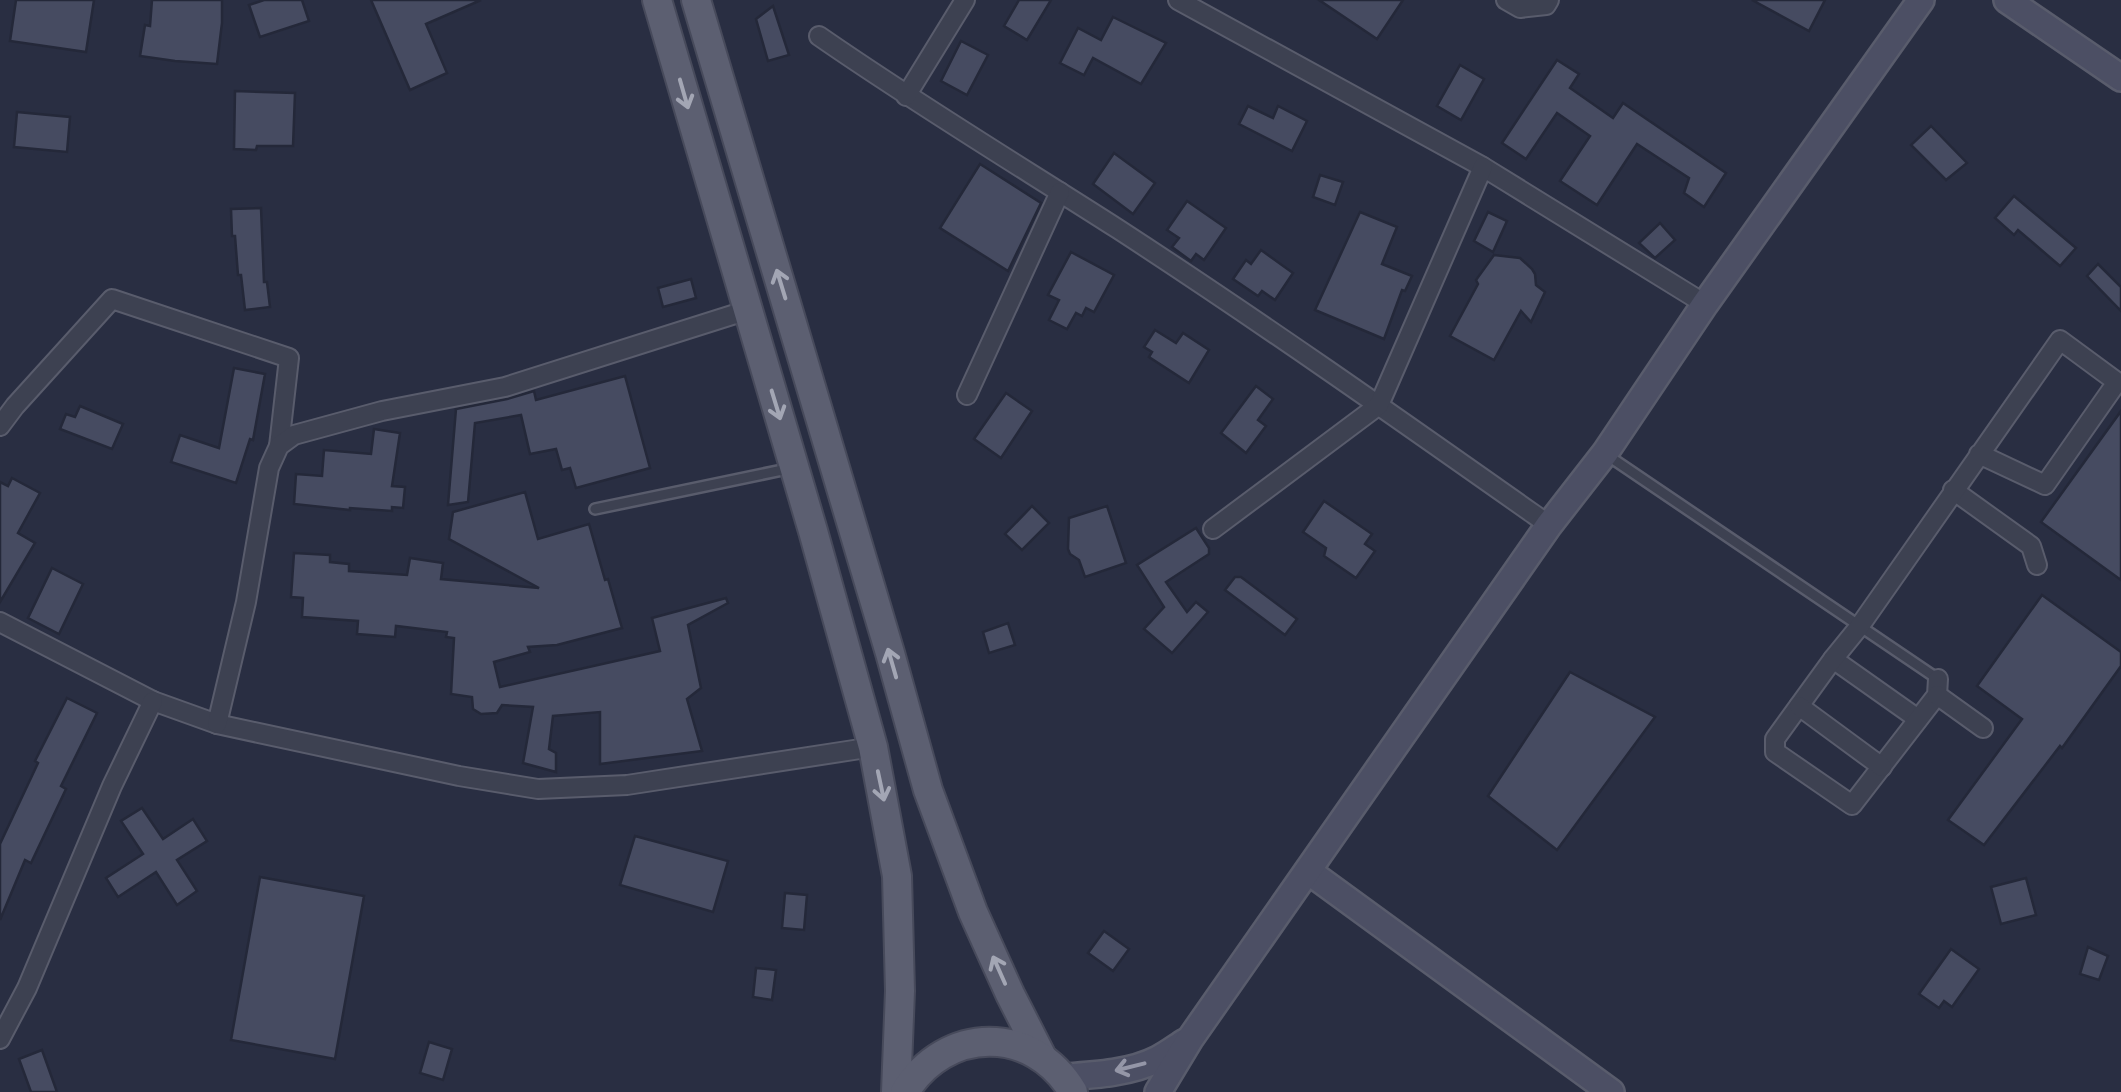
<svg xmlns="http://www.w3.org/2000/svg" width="2121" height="1092" font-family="Overpass,sans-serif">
  <rect width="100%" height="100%" fill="#292e42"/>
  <g fill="#464b61" stroke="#242839" stroke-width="2.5">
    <polygon points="16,0 94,0 86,52 10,41"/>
    <polygon points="152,0 222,0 222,23 217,64 175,61 140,56 145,25 150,26"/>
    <polygon points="264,0 302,0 309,21 260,37 249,5"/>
    <polygon points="371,0 481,0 426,24 447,73 410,90"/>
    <polygon points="1019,0 1051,0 1027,40 1004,26"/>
    <polygon points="1319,0 1403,0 1377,39"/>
    <polygon points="1752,0 1825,0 1809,31"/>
    <polygon points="773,6 789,55 768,61 756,19"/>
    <polygon points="1113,17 1166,43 1141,84 1093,58 1084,75 1060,63 1078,28 1101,40"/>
    <polygon points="961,41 988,55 967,95 941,81"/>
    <polygon points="1557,60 1579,74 1570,88 1613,118 1623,103 1726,173 1704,207 1684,193 1689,178 1637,144 1597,205 1560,181 1590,136 1557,113 1526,159 1502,143"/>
    <polygon points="1460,65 1484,79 1461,120 1437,106"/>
    <polygon points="235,91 295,93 293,146 257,146 256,150 234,149"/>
    <polygon points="1248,106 1273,118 1278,106 1307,121 1292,151 1239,124"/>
    <polygon points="17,112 70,117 67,152 14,147"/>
    <polygon points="1931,126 1967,163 1946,180 1911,145"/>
    <polygon points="1114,153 1155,183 1133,214 1093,184"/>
    <polygon points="980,164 1041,203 1008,271 940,228"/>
    <polygon points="1320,175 1343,182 1335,205 1313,197"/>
    <polygon points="2014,196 2076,248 2060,266 2018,230 2014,235 1995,218"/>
    <polygon points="1187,201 1226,228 1204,260 1196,254 1191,261 1172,247 1179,238 1167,230"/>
    <polygon points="261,208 264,282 267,282 270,307 245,310 241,275 238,275 235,236 232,236 231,209"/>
    <polygon points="1360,212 1397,227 1382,264 1412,276 1405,291 1402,290 1384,339 1315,310"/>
    <polygon points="1488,212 1507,221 1493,252 1474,241"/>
    <polygon points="1660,223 1675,240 1655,258 1639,243"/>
    <polygon points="1261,250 1293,273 1275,300 1262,291 1258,296 1233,279 1246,260 1251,264"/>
    <polygon points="1071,252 1114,275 1094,312 1086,308 1082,316 1076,313 1067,329 1049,320 1059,300 1048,295"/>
    <polygon points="1494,255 1520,258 1532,269 1535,274 1536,285 1545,292 1531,322 1521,311 1494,360 1450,336 1478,284 1476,280"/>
    <polygon points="2098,264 2121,287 2121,311 2087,276"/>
    <polygon points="691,279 696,298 663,307 658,288"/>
    <polygon points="1155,330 1176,343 1183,333 1209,350 1189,383 1149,357 1152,352 1144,347"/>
    <polygon points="234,368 265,374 253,440 250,439 236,483 171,462 180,435 219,448"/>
    <polygon points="625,376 650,468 576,488 570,468 562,470 556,449 530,454 521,415 475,423 468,502 448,505 456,409 507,399 534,391 536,400"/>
    <polygon points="1256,386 1273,399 1258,420 1266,426 1246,453 1221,433"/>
    <polygon points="1006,393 1032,411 1001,458 974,439"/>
    <polygon points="80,406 123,424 112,449 60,429 66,414 75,417"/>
    <polygon points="2121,411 2121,580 2041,522"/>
    <polygon points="374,429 400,433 392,486 405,487 403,508 392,507 392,511 350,508 350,510 294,504 296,474 322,476 324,450 371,454"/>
    <polygon points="12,478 40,493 18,533 35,543 0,602 0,482 8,486"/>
    <polygon points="525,492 538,539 589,524 605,580 608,579 622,628 557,645 528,647 530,652 494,662 500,687 660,651 652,618 726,598 728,603 688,625 701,688 687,699 702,751 600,764 600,712 553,716 549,749 556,753 556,772 523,763 533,707 502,705 497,713 481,714 473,709 472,697 451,694 454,638 446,637 447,632 396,626 395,637 357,634 358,621 302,617 303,598 291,597 294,553 330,555 330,562 349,564 349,571 407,575 410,558 443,563 441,579 539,588 449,539 453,512"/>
    <polygon points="1324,501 1372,534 1365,544 1375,551 1356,578 1324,556 1326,548 1303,532"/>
    <polygon points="1032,506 1049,523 1022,550 1005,534"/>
    <polygon points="1107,506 1126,563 1085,577 1079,560 1070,554 1068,549 1069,518"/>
    <polygon points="1196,528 1209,548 1209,554 1166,582 1187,612 1196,602 1208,612 1172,653 1144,629 1164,607 1137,565"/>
    <polygon points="52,568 83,584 59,634 28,618"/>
    <polygon points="1235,577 1241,577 1297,619 1285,635 1225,590"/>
    <polygon points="2042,595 2121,652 2121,666 2062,748 2060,746 1984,845 1948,820 2022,719 1977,686"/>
    <polygon points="1008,623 1015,645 989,653 983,632"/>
    <polygon points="1570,672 1655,717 1557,850 1488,796"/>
    <polygon points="67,698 97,713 61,786 66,789 31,863 25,860 0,920 0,844 38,763 35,761"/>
    <polygon points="142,808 163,839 193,819 207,841 177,860 197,891 177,905 156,872 118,897 106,878 143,854 121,821"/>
    <polygon points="635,836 728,861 713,912 620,885"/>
    <polygon points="260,877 364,896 335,1059 231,1040"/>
    <polygon points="2026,878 2036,915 2001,924 1991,887"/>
    <polygon points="785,893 807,895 804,930 782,928"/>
    <polygon points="1104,931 1129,949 1113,971 1088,953"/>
    <polygon points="2088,947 2108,956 2099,980 2080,974"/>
    <polygon points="1951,949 1979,969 1952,1007 1944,1001 1939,1008 1919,994"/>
    <polygon points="756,968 776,970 772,1000 753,997"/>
    <polygon points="429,1042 452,1049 443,1080 420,1073"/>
    <polygon points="42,1050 57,1092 31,1092 19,1059"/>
  </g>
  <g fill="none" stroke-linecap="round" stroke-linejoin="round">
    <g stroke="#595c6c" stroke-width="14">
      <g id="lane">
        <polyline points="1607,455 1938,679"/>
        <polyline points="595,509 792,468"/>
      </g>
    </g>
    <g stroke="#595c6c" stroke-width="22">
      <g id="street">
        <polyline points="1178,0 1483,167 1705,304"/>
        <polyline points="1506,0 1520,8 1546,5 1549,0"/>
        <path d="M819,36C917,104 1018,165 1118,229C1264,324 1407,425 1549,525"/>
        <polyline points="906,96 965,0"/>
        <polyline points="967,395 1060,192"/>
        <polyline points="0,426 15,406 112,299 289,358 279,446"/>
        <polyline points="1953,490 2031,546 2037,565"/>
        <polyline points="1213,529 1379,405 1483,167"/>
        <polyline points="0,622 153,701 217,724 459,776 538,789 627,785 873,747"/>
        <polyline points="1833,659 1918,719"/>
        <polyline points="1938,679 1937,695 1852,805 1775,752 1775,739 1833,659 1859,627 2060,340 2117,382 2045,485 1979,454"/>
        <polyline points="1937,695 1983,728"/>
        <polyline points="1799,706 1882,767"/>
        <polyline points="217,724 246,602 269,468 279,446 294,435 382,411 505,387 748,310"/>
        <polyline points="0,1039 27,988 112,786 153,701"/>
      </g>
    </g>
    <g stroke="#595c6c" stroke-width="30">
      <g id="secondary">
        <polyline points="2007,0 2121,78"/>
        <polyline points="1308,871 1611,1092"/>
        <path d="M1064,1077C1095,1075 1131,1073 1158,1059C1168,1054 1177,1047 1185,1042"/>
        <polyline points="1158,1092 1190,1039 1549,525 1605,453 1705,304 1921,0"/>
      </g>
    </g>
    <g stroke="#474a5b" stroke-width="32">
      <g id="primary">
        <polyline points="657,0 813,531 873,747 897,876 900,991 896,1092"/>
        <polyline points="696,0 890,653 928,790 973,912 1010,994 1042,1057"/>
        <path d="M905,1092C945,1026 1033,1024 1073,1092"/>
      </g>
    </g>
    <use href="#lane" stroke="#3d4151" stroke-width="9"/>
    <use href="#street" stroke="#3d4151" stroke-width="18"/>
    <use href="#secondary" stroke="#4c4f64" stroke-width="25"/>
    <use href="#primary" stroke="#5c5f71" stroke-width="28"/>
  </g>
  <defs><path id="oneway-shaft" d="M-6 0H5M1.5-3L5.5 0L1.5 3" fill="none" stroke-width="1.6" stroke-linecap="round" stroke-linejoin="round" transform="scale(2.5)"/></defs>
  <g stroke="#a3a6b4">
    <use href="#oneway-shaft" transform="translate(684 94) rotate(74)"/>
    <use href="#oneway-shaft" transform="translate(781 284) rotate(-107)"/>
    <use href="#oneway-shaft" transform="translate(776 405) rotate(73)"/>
    <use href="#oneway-shaft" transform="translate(892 663) rotate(-106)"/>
    <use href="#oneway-shaft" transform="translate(881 786) rotate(78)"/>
    <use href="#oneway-shaft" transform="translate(999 970) rotate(-114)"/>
  </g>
  <use stroke="#9496a7" href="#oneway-shaft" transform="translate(1130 1067) rotate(166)"/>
</svg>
